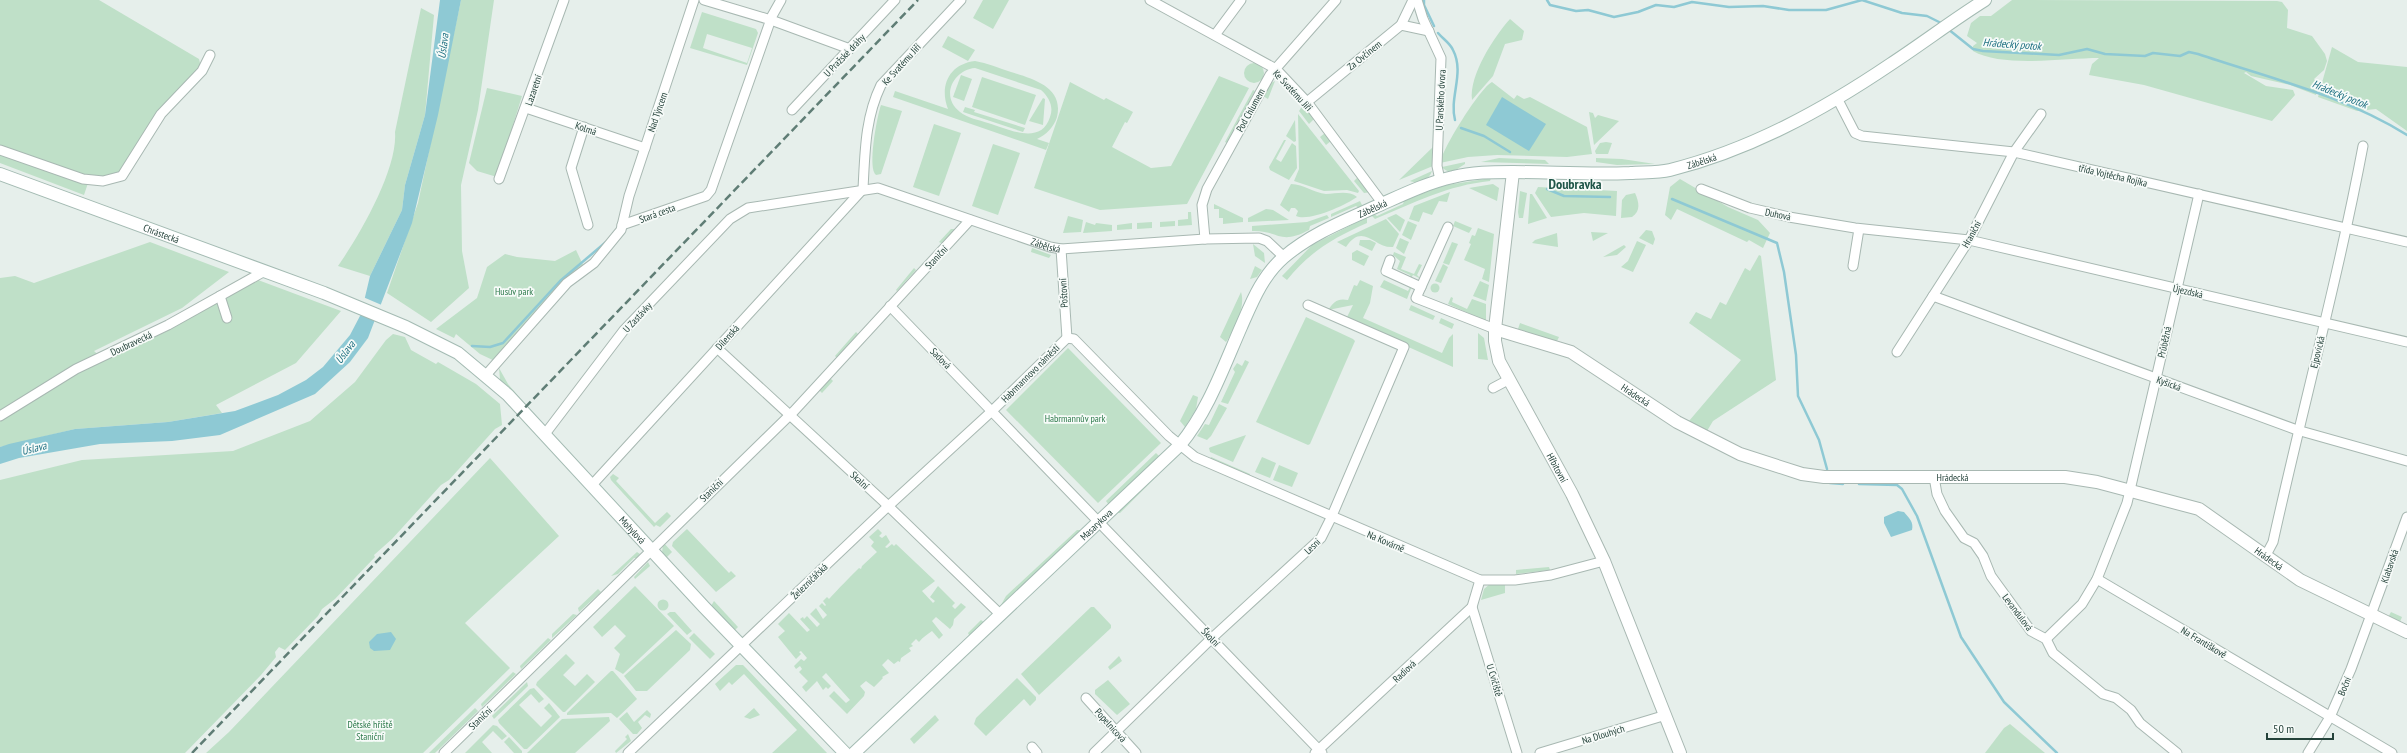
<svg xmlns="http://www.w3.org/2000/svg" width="2407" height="753" font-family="'PT Sans Narrow',sans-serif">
  <rect width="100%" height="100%" fill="#e6efeb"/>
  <g fill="#bfe0c8" fill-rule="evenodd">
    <polygon points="0,0 99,0 199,59 202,71 161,114 122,176 103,181 0,150"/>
    <polygon points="461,0 494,0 478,110 461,185 462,251 469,288 431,322 387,293 418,203"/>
    <polygon points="983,0 1009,0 993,29 973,18"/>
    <path d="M2012,0L2277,1L2282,2L2288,10L2287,28L2312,36L2325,54L2327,61L2324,70L2314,79L2319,86L2316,95L2290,85L2251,76L2246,72L2244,73L2266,86L2293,90L2295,95L2272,121L2144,85L2089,75L2092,64L2099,58C2065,58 2002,68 1973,51V46L1977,43L1967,36L1971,23L1980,16H1991Z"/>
    <path d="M421,8L434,15L425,115L405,185L402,210L370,276L338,266C359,236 398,169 395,132Z"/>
    <path d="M702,12L756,29L758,33L747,65L690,48ZM707,34L752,48L747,63L703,48Z"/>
    <path d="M1510,19L1524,31L1522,40L1505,44L1493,76L1472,100C1469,75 1494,37 1510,19Z"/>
    <polygon points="948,36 975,50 968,61 942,47"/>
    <polygon points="2332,47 2358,62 2407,67 2407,131 2376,109 2357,111 2318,97"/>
    <path d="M975,61C987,63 999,68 1011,72C1033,79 1064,87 1057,117C1054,127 1046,135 1037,139L1049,143L1046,150L893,97L895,91L948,109C939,86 949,64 975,61ZM975,68L1041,90C1049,97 1054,107 1050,117C1041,146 1008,129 988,123C979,120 967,118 960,112C940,97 953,70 975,68Z"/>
    <circle cx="1254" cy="73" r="10"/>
    <polygon points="961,75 972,79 964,101 953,97"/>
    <polygon points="1219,76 1249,88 1187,204 1100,210 1034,188 1070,82 1104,100 1106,98 1133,112 1127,123 1125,122 1112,147 1151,168 1171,166"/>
    <polygon points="982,77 1036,95 1025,125 972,107"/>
    <polygon points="1275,81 1268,99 1263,96 1269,84"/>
    <path d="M1492,82L1514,99L1517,95L1524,99L1530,97L1587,127L1592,154L1567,157L1497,155L1468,157L1440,163C1443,148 1480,88 1492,82Z"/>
    <polygon points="487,88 522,96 497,177 477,171 469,163"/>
    <polygon points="1253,90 1255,91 1227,143 1225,142"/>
    <polygon points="1043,98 1045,99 1043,125 1029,121"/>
    <path d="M881,105L902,111L881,174L876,175C867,169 877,116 881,105Z"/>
    <polygon points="1303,105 1314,119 1309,124 1299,111"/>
    <polygon points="965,107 975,110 974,112 1025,128 1023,132 963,112"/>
    <polygon points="1589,112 1593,113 1595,118 1598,115 1619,121 1594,145"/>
    <polygon points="1298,114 1359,191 1358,193 1347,190 1324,191 1294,181 1299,169"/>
    <polygon points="1295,120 1296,141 1294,142 1286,136"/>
    <polygon points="934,124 961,133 939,196 913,187"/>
    <polygon points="1325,133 1331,141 1326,145 1320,137"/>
    <polygon points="1284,140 1286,140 1276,159 1281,162 1292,143 1296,146 1297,168 1289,180 1270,170 1269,167"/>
    <polygon points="1606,142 1612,143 1608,154 1596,154 1595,151 1600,143"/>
    <polygon points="993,144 1020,153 998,215 972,206"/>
    <polygon points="1435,145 1433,166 1399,180"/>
    <polygon points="0,151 88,183 84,195 0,163"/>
    <polygon points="1499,158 1545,160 1549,164 1481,162"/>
    <polygon points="1596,158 1622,159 1655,164 1617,165 1596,162"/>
    <path d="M1465,162V164C1457,169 1449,176 1442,167Z"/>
    <path d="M1432,171C1429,181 1416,184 1410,181Z"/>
    <polygon points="1359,176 1371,192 1364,193 1354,181"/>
    <path d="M1491,178L1490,181C1449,185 1413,203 1375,219L1371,215L1374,214L1377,216L1403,204L1404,201L1441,186Z"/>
    <polygon points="1680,179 1728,207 1758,220 1770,233 1763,248 1749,240 1747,242 1677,209 1671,220 1665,215 1670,187"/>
    <path d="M1291,184C1304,184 1314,193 1326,194C1336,194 1348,190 1357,197C1346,205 1309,222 1296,216L1298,211L1295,208H1291L1289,212L1280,205Z"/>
    <polygon points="1493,184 1499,188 1497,201 1469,188"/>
    <polygon points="1538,187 1617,191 1616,216 1584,213 1551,217 1535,193"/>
    <polygon points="1520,191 1527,193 1523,218 1519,218 1518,212"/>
    <polygon points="1450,192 1447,202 1439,201 1432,215 1423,212 1419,222 1409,219 1414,206"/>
    <path d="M1635,193C1639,202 1641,211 1632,217L1621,218L1622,200L1626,195Z"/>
    <polygon points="1530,194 1532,194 1547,218 1528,224"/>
    <polygon points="1360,201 1363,207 1359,208 1356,206 1331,217 1331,214"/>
    <polygon points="1214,204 1243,218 1243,222 1223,224 1223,218 1219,218 1219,209 1214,209"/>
    <polygon points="1266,209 1273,210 1289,220 1248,222 1248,218"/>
    <polygon points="1188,212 1191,212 1192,225 1178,226 1178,220 1188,219"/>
    <polygon points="1396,214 1405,220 1400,232 1387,218"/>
    <path d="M1327,215L1329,218L1310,226L1309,230C1279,246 1279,230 1252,231V226L1307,222Z"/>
    <polygon points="1068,216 1083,220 1081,232 1063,233"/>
    <path d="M1367,217V223C1335,237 1309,252 1287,280L1282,276L1312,245Z"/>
    <path d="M1386,219L1399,234L1393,247C1375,249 1363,221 1346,247L1337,242Z"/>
    <polygon points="1175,221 1175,226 1160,227 1160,222"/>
    <polygon points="1408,221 1417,225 1411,240 1402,235"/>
    <polygon points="1455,221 1472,228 1469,233 1453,226"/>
    <polygon points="1086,222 1095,225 1096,223 1112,225 1112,231 1083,233"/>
    <polygon points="1152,222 1152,228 1137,229 1137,223"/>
    <polygon points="1132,223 1132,229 1117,230 1117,225"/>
    <polygon points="1478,228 1494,234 1489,282 1482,279 1485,269 1464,260 1471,244 1469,243 1472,235 1475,236"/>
    <polygon points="951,229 955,229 943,244 939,242"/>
    <polygon points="1646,230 1652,231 1655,239 1653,245 1639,238"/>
    <polygon points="1591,232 1608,233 1593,241"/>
    <polygon points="1557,233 1558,247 1532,243 1535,240"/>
    <polygon points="1400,238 1409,242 1404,254 1396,248"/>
    <polygon points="1360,240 1370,240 1376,243 1372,251 1359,245"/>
    <polygon points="1637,241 1646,245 1633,272 1621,267 1628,261"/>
    <polygon points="150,242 229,272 182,308 94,351 104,360 165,332 258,280 341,311 296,363 216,405 222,413 168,422 75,429 0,447 0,278 15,276 34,283"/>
    <polygon points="1452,242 1458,244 1449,265 1443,263"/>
    <polygon points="1253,244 1264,253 1265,263 1255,256"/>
    <polygon points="1624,245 1626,247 1617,255 1603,257"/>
    <polygon points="1032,248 1051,255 1049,258 1031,252"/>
    <polygon points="576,250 585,269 497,362 480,354 456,334 454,338 436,329 477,298 487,267 505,254 517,257 555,261"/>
    <polygon points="1357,250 1369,256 1364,266 1352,260 1352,253"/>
    <polygon points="1394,252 1406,257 1401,269 1414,274 1419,264 1422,265 1417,275 1421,279 1413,275 1411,278 1410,275 1397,269 1400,261 1393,255"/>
    <polygon points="1759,255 1761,256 1776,380 1713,421 1707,431 1689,421 1741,360 1689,323 1696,312 1711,319 1720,302 1726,305 1745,268 1750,271"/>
    <polygon points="1443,264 1448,267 1441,283 1435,281"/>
    <polygon points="1255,266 1262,270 1257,277 1250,279"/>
    <polygon points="914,268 916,270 897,291 896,290"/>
    <path d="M1360,280L1373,286L1370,303L1363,318L1442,353L1449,338L1453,334V367L1346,319L1353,305L1328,310C1334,302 1337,298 1348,300L1354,285L1357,286Z"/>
    <polygon points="1384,280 1408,291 1411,285 1412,286 1407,299 1380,287"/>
    <polygon points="1480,281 1489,285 1486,301 1473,296"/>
    <circle cx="1435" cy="288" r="4.5"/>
    <path d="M1241,292C1246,307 1234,330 1226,342L1220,337Z"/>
    <polygon points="1451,297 1453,298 1452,302 1467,309 1472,299 1486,304 1486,321 1448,304"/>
    <polygon points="1411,305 1435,316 1433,320 1409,310"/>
    <polygon points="1306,317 1353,339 1355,341 1310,444 1308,445 1256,422"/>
    <polygon points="1441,318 1454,324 1452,329 1439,323"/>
    <polygon points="1520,323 1559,337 1556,343 1518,329"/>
    <polygon points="856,332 858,334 837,358 835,356"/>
    <polygon points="1478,333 1484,338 1488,360 1478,359"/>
    <polygon points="393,334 405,337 411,350 436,364 438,362 476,384 500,404 502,425 495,429 449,480 441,485 392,539 374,555 375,557 335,599 322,609 318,616 285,650 279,647 275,652 276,657 261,675 185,753 0,753 0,480 82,460 233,451 310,421 355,382 386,340"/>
    <polygon points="1068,348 1161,443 1098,503 1006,410"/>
    <polygon points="1245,360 1249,362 1228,404 1221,402 1235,372 1233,369 1237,363 1242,366"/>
    <polygon points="499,368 508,384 523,402 522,403 500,380"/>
    <polygon points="830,378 833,381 822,393 819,390"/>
    <polygon points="1193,395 1198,397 1196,409 1185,427 1180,421"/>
    <polygon points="1219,404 1227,408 1211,436 1207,440 1197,436 1205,424 1209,425"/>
    <polygon points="1246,435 1233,462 1210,452 1209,448 1211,447"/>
    <polygon points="1156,453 1159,456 1109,505 1106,501"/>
    <polygon points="1211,457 1250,474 1250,477 1210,459"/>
    <polygon points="1262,457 1276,463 1270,478 1255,472"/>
    <polygon points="490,458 559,536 465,623 510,668 423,753 206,753 229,732"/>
    <polygon points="1279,465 1298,473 1292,487 1273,480"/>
    <polygon points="613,474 619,478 616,481 655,523 667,512 671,516 660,527 656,525 654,527 611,480 610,477"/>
    <polygon points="1156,477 1120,513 1116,513"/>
    <polygon points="687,529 729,573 731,571 736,576 716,592 672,546 673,542"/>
    <path d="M878,529L882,533L879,536L882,538L886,535L890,542L885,547L887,548L892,544L894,546L896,544L935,581L922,591L933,603L935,601L930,597L938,586L955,603L952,606L955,609L961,603L966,607L954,619L953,625L950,629L936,617L932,621L943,635L939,639L932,631C928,634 923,637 919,642L916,639L911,644L913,646L909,648L911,651L901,658L900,662L898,661L894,664L888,659L882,665L889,673L882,677L883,678L874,687L866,681L860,686L865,692L864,696L847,714L829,696L834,691L846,703L850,700L826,673L822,677L831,686L828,689L826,687L823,690L817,681L806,692L802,687L808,681L799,672L802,669L800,666L796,669L794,666L801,659L804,661L807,658L801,651L799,652L801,654L796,659L778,637L785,631L778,624L789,613L807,632L810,630L800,619L803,617L804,619L807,616L817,627L820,624L810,614L816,608L823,619L827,615L819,606L822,603L825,606L826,605L823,601L827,597L829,599C840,587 848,579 859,568L861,569L862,566L877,552L871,546L874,542L869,537Z"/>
    <polygon points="1077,530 1083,530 1003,605 1001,605 1006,596"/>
    <polygon points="663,542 672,552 666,558 662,554"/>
    <polygon points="637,552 640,554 637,558 634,558 618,574 611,576"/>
    <polygon points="648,562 650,566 635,579 634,577"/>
    <polygon points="1549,567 1550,570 1516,574 1516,570"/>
    <polygon points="1491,583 1505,583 1505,593 1481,600 1484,589"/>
    <polygon points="635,586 674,626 623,674 615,669 620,654 614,648 626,636 615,625 602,637 593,627"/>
    <polygon points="598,589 601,592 579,612 578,608"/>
    <circle cx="663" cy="605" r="5.5"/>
    <polygon points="714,601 738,627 735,630 711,606"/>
    <polygon points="1091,607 1094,607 1111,625 1111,628 1039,695 1021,674"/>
    <polygon points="670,612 675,612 692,631 687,635 667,614"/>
    <polygon points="2391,612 2402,617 2399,624 2387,619"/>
    <polygon points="573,614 577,615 552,638 552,634"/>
    <polygon points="981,620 985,623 970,637 968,633"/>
    <polygon points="676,630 691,644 690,650 647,691 636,691 624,676"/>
    <polygon points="694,633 715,654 710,659 689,638"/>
    <polygon points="548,638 551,640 521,669 520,666"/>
    <polygon points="566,654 575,663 563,675 575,686 587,674 595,682 565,712 563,712 536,685 537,682"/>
    <polygon points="1119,656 1122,661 1110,670 1108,667"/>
    <polygon points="736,665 743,665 746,668 827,753 772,753 797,730 744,674 732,685 729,682 720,691 715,684"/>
    <polygon points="611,671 613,671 637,699 617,718 611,713 567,715 567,713"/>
    <polygon points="513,672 516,674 482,707 481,704"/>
    <polygon points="1017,678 1036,697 1036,700 1030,706 1024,699 986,736 974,724 976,718"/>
    <polygon points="1108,680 1130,704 1117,715 1095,694 1095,690"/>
    <polygon points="527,682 528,686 494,719 492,716"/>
    <polygon points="534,688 544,699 539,703 531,694 519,705 541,727 552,716 544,708 549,703 560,717 527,749 524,749 499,723 498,720 530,689"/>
    <polygon points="475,708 478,711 435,753 429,753"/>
    <polygon points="754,708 760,715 750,719 744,717"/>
    <polygon points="647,710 651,714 650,718 645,715 638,722 642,728 637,734 633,734 619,719 627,712 634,722"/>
    <polygon points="935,715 939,720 914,744 910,739"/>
    <polygon points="609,717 610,721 575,753 527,753 562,719"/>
    <polygon points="2010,724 2045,753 1985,753 2004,728"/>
    <polygon points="493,725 497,726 507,736 502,740 493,731 482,742 492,753 465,753"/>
    <polygon points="628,734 631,741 616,753 615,751 627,739 625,737"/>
    <polygon points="509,737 522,751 522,753 514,753 504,742"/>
  </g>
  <g fill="#8ec9d4">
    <polygon points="440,0 461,0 438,115 412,223 368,338 350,362 315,394 220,435 172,441 100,444 19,458 0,464 0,447 9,444 75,429 168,422 235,411 278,395 306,380 323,367 350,335 361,314 370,276 402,210 405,185 425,115"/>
    <polygon points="1502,97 1546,124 1529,151 1486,125"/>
    <path d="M1898,511L1904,512C1909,518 1914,522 1912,530L1891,537L1884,523V517Z"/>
    <polygon points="391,632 396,639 390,650 374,651 370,648 369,642 377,634"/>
  </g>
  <polygon fill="#e6efeb" points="363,297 384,306 382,310 362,302"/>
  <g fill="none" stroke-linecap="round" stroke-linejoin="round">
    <g stroke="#8ec9d4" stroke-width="2.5">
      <polyline points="1424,0 1424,5 1434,26"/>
      <polyline points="1547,0 1550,5 1576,11 1588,10 1614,17 1638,12 1656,5 1674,7 1692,2 1729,7 1763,6 1789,10 1826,10 1862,0 1902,13 1927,16 1943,24"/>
      <path d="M1948,29L1973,49L1983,51L2059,55L2087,49L2105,54L2145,56L2153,53L2180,56L2189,52L2198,54C2269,78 2343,95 2407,135"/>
      <path d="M1438,33C1443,39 1450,43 1453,50C1465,73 1449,97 1455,120"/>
      <polyline points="1461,128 1484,136 1510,152"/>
      <polyline points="1547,189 1564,196 1610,197"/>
      <polyline points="1672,199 1777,243 1784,272 1796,355 1798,396 1819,440 1827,469"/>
      <polyline points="472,346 490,347 503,343 560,281 606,242"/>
      <polyline points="1830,483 1843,484"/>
      <polyline points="1859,484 1897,485 1902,489 1917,516 1961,637 2004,702 2057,753"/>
    </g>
    <g stroke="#a8b8b2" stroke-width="11">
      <g id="minor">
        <polyline points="704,0 771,20 850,49"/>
        <polyline points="1150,0 1276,69 1307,102 1383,204"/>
        <polyline points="1417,0 1423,19 1441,58 1437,166 1440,180"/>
        <polyline points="1401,25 1429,31"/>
        <polyline points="1215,35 1241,0"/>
        <polyline points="1837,98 1855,133 1862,136 2014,152 2407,242"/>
        <polyline points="1307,102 1401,25 1413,0"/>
        <polyline points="526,108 645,148"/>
        <polyline points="792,110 895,0"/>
        <polyline points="584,127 571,168 588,225"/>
        <polyline points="0,150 83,179 103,181 122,176 161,114 202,71 210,55"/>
        <polyline points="499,179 564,0"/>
        <path d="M863,189C865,152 865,118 881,85L961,0"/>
        <polyline points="1701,189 1750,208 1789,217 1855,228 1969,240 2407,342"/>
        <polyline points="622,225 706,196 711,190 772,16 781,0"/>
        <polyline points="1205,239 1202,205 1207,189 1270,75 1336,0"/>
        <polyline points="1061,249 1067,338"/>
        <polyline points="1390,260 1386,271 1421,287 1416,298 1495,329"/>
        <polyline points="1853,266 1859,229"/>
        <polyline points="1421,287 1448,227"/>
        <polyline points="220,296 227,318"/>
        <polyline points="1933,296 2297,430 2407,461"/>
        <polyline points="890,306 1322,753"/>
        <polyline points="1067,338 1074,339 1169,436 1195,457 1480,580 1515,580 1551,575 1604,561"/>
        <polyline points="717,348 883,501 1001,615"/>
        <polyline points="1897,352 1969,240 2014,152 2041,114"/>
        <polyline points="486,375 567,283 594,263 621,230 629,196 694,0"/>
        <polyline points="1493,388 1508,380"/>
        <polyline points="0,416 76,369 168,325 263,272"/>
        <path id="s1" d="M545,434L624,330L730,219L748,208L878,188L1050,247L1061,249L1205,239L1259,238L1267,241L1284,257"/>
        <polyline points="1934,477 1937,494 1945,511 1964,538 1974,543 1983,556 1991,576 2031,631 2046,639 2053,653 2103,694 2116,698 2131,710 2140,723 2177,753"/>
        <polyline points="592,485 863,189"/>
        <path d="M2265,557L2273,542C2302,410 2338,279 2363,146"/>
        <polyline points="2097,579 2392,753"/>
        <polyline points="1472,607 1517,753"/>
        <polyline points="2046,639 2082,604 2097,579 2127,503 2199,194"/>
        <polyline points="1086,698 1136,753"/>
        <polyline points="1032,747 1037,753"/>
        <polyline points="444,753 794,411 970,220"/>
        <polyline points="628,753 884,510 992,411 1067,338"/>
        <polyline points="1094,753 1212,638 1321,538 1331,518 1404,347 1308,305"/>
        <polyline points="1315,753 1472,607 1480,580"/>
        <polyline points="1540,753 1666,715"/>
        <polyline points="2308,753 2330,717 2351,669 2407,517"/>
      </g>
    </g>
    <g stroke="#a8b8b2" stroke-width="14">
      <g id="tertiary">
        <path id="s2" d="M1513,172L1495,329V341L1499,361L1572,494L1604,561L1680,753"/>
        <path id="s3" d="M1495,329L1571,352L1677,422L1740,454L1802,474L1824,477H2065L2097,482L2199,509L2300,580L2407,632"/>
      </g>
    </g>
    <g stroke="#a4bbb3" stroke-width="14">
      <g id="secondary">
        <path id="s4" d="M0,174L324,293L406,327L458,353L508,395L704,607L845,753"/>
        <path id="s5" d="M854,753L1180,445C1208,411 1223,368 1241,327C1252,302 1262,276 1284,257C1311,234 1344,221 1375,207C1400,196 1426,183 1453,177C1472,172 1492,172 1512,172C1551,172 1591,175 1630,173C1643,172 1657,173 1670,170C1750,150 1823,110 1891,64C1923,43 1953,20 1985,0"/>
      </g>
    </g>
    <use href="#minor" stroke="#fff" stroke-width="9"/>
    <use href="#tertiary" stroke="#fff" stroke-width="12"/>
    <use href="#secondary" stroke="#fff" stroke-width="12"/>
    <polyline stroke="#5f7d75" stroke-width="2.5" stroke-dasharray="8 4" stroke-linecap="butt" points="192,753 918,0"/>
  </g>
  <g text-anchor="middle" stroke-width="3.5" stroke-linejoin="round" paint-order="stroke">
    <g font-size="10" fill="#24423a" stroke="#f7fbf9">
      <text transform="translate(844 55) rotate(-46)" y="4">U Pražské dráhy</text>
      <text transform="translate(1364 55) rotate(-39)" y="4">Za Ovčínem</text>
      <text transform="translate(901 64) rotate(-48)" y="4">Ke Svatému Jiří</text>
      <text transform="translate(533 90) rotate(-71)" y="4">Lazaretní</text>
      <text transform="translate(1293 90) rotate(47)" y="4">Ke Svatému Jiří</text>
      <text transform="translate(1440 100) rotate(-87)" y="4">U Panského dvora</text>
      <text transform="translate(1250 110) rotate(-61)" y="4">Pod Chlumem</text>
      <text transform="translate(657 112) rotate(-71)" y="4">Nad Týncem</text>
      <text transform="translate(586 128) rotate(19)" y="4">Kolmá</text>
      <text dy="4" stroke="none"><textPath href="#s5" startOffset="1103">Zábělská</textPath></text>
      <text transform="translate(2113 175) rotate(13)" y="4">třída Vojtěcha Rojíka</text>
      <text dy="4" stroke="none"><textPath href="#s5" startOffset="766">Zábělská</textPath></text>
      <text transform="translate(657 213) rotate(-20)" y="4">Stará cesta</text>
      <text transform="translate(1778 214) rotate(12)" y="4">Duhová</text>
      <text dy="4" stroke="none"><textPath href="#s4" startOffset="172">Chrástecká</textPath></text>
      <text transform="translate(1971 234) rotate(-61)" y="4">Hraniční</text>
      <text dy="4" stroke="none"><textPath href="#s1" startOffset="614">Zábělská</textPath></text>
      <text transform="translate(936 257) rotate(-47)" y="4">Staniční</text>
      <text transform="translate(2188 291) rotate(13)" y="4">Újezdská</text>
      <text transform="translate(1063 293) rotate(-93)" y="4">Poštovní</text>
      <text transform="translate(637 317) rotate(-47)" y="4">U Zastávky</text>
      <text transform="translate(727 337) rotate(-48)" y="4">Dílenská</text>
      <text transform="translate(2164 342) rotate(-77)" y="4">Průběžná</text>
      <text transform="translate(131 343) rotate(-25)" y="4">Doubravecká</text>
      <text transform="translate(2317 352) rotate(-76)" y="4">Ejpovická</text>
      <text transform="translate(941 358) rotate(46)" y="4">Sadová</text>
      <text transform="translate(1030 373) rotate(-45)" y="4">Habrmannovo náměstí</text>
      <text transform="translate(2169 383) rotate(20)" y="4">Kyšická</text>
      <text dy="4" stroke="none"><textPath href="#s3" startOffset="157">Hrádecká</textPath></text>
      <text dy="4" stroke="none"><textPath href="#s2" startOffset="312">Hřbitovní</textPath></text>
      <text dy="4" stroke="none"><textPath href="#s3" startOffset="493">Hrádecká</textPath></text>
      <text transform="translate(860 480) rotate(43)" y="4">Skalní</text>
      <text transform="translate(711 490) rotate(-44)" y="4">Staniční</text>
      <text dy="4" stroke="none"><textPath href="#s5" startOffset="333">Masarykova</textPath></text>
      <text dy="4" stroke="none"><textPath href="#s4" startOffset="741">Mohylová</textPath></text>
      <text transform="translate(1386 541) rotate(23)" y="4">Na Kovárně</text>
      <text transform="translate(1312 546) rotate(-44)" y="4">Lesní</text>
      <text dy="4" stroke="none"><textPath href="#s3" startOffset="829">Hrádecká</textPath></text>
      <text transform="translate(2389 566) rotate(-71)" y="4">Klabavská</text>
      <text transform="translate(809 581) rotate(-44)" y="4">Železničářská</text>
      <text transform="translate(2018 612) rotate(53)" y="4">Levandulová</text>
      <text transform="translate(1211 637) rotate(46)" y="4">Školní</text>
      <text transform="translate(2204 642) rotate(31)" y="4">Na Františkově</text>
      <text transform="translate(1404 671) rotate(-43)" y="4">Radiová</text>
      <text transform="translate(1495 680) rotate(73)" y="4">U Cvičiště</text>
      <text transform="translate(2344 686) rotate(-67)" y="4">Boční</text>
      <text transform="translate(480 718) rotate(-44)" y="4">Staniční</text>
      <text transform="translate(1111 725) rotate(48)" y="4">Popelnicová</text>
      <text transform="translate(1603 734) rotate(-17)" y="4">Na Dlouhých</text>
    </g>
    <g font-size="10" fill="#2d7a4b" stroke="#f7fbf9">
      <text x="514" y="295">Husův park</text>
      <text x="1075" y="422">Habrmannův park</text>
      <text x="370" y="728">Dětské hřiště<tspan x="370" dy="12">Staniční</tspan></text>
    </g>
    <g font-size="11" font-style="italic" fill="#1c6f80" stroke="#f7fbf9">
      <text transform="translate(2012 44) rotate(4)" y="4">Hrádecký potok</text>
      <text transform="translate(443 46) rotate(-82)" y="4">Úslava</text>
      <text transform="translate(2340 94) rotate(22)" y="4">Hrádecký potok</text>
      <text transform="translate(345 352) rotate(-53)" y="4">Úslava</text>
      <text transform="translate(34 448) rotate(-14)" y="4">Úslava</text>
    </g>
    <g font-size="14" font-weight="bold" fill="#1f5548" stroke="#f7fbf9">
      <text x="1575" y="189">Doubravka</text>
    </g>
  </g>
  <path d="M2267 733v6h66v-6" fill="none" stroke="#24423a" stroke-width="2"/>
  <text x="2273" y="733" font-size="12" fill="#24423a" stroke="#f7fbf9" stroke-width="3" paint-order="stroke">50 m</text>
</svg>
